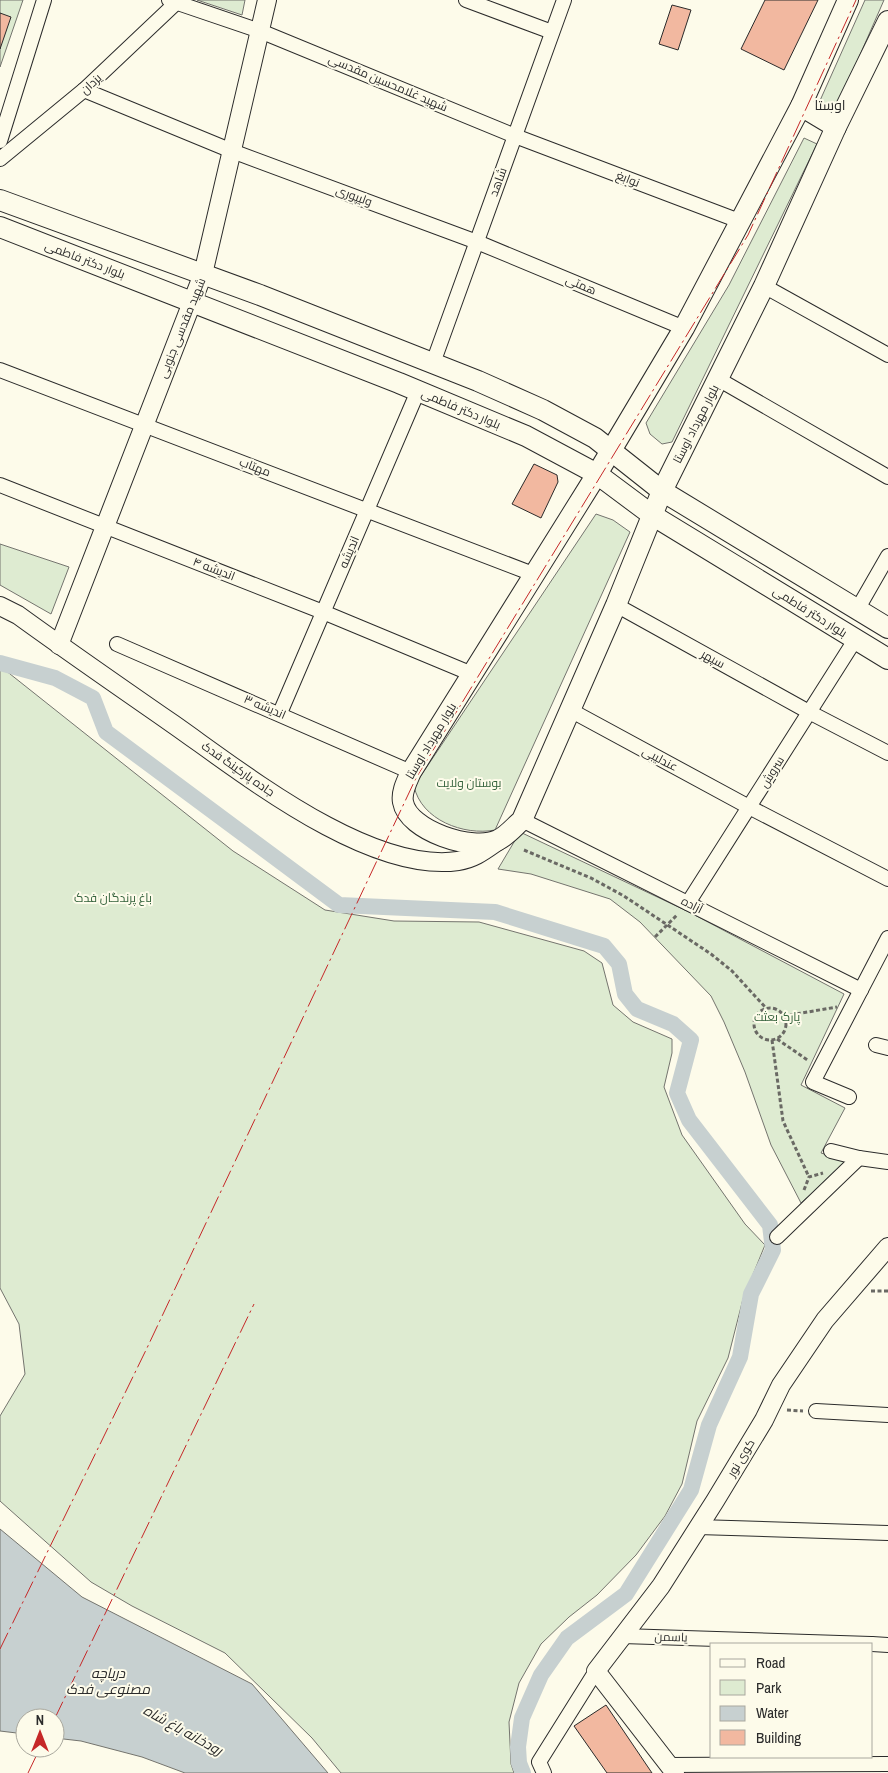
<svg xmlns="http://www.w3.org/2000/svg" width="888" height="1773" font-family="'Archivo Narrow',Cairo,sans-serif">
  <rect width="100%" height="100%" fill="#fdfbea"/>
  <g fill="#deebd1" stroke="#74746e">
    <polygon points="0,0 23,0 0,67"/>
    <polygon points="197,0 245,0 242,15"/>
    <polygon points="865,0 884,0 835,112 818,105"/>
    <polygon points="804,138 817,144 672,442 662,444 650,434 646,423 729,285"/>
    <path d="M596,514L613,520L630,532L495,830C464,836 421,820 414,786Z"/>
    <polygon points="0,544 69,567 51,614 0,585"/>
    <polygon points="0,666 233,851 325,910 394,921 479,922 584,951 602,963 613,1005 633,1022 672,1039 672,1053 664,1087 682,1135 745,1224 765,1245 743,1299 728,1358 697,1421 682,1484 665,1516 636,1555 597,1595 569,1617 541,1644 519,1683 509,1722 511,1764 514,1773 341,1773 312,1738 225,1653 132,1606 91,1582 0,1501 0,1416 25,1374 19,1324 0,1288"/>
    <polygon points="520,832 689,912 844,994 801,1085 845,1108 821,1153 848,1161 801,1203 771,1145 745,1072 724,1022 711,996 640,922 610,899 531,874 498,869"/>
  </g>
  <polygon fill="#c7d0d0" stroke="#74746e" points="0,1529 82,1597 252,1684 328,1773 185,1773 142,1757 81,1741 55,1738 55,1718 25,1718 25,1734 0,1731"/>
  <g fill="none" stroke-linecap="round" stroke-linejoin="round">
    <polyline stroke="#c7d0d0" stroke-width="16" points="0,663 55,678 93,698 106,732 339,905 495,912 604,946 619,964 625,994 637,1009 673,1024 691,1040 677,1093 689,1120 770,1225 773,1250 751,1294 740,1357 709,1425 691,1490 626,1594 567,1638 541,1675 522,1718 518,1747 519,1763 523,1773"/>
  </g>
  <g fill="#f2b8a0" stroke="#2b2b2b">
    <polygon points="765,0 818,0 784,70 741,49"/>
    <polygon points="672,5 691,10 678,50 659,44"/>
    <polygon points="0,13 11,17 0,49"/>
    <polygon points="534,464 557,475 558,482 541,518 512,504"/>
    <polygon points="606,1705 652,1773 607,1773 574,1726"/>
  </g>
  <g fill="none" stroke-linecap="round" stroke-linejoin="round">
    <g stroke="#2b2b2b" stroke-width="16">
      <g id="minor">
        <polyline points="169,0 260,31 515,136 742,222"/>
        <polyline points="466,0 552,32"/>
        <polyline points="84,90 232,151 477,242 684,328"/>
        <polyline points="0,141 44,0"/>
        <polyline points="0,159 84,90 176,3"/>
        <polyline points="764,286 888,355"/>
        <polyline points="433,363 564,0"/>
        <polyline points="0,370 533,574"/>
        <polyline points="718,379 888,477"/>
        <polyline points="0,485 323,612 472,674"/>
        <polyline points="616,605 809,712 888,753"/>
        <polyline points="857,610 888,556"/>
        <polyline points="117,644 411,772"/>
        <polyline points="570,710 749,807 888,879"/>
        <polyline points="280,713 418,391"/>
        <polyline points="522,820 861,990"/>
        <polyline points="688,903 855,640"/>
        <polyline points="876,1045 888,1048"/>
        <polyline points="849,1097 813,1082 888,938"/>
        <polyline points="831,1151 859,1158 888,1162"/>
        <polyline points="777,1237 859,1158"/>
        <polyline points="816,1411 888,1415"/>
        <polyline points="698,1527 888,1533"/>
        <polyline points="622,1636 871,1644"/>
        <polyline points="872,1644 888,1645"/>
        <polyline points="668,1765 888,1764"/>
        <polyline points="544,1773 539,1762 596,1671"/>
      </g>
    </g>
    <g stroke="#2b2b2b" stroke-width="20">
      <g id="tertiary">
        <path d="M0,606L18,615C69,652 121,688 173,724C243,773 369,874 458,861C474,859 485,850 498,841"/>
        <polyline points="59,645 203,274 267,0"/>
        <polyline points="675,1773 596,1671 661,1586 715,1501 764,1420 781,1385 825,1320 888,1247"/>
      </g>
    </g>
    <g stroke="#2b2b2b" stroke-width="22">
      <g id="secondary">
        <path d="M848,0L801,106L684,328L597,474L411,772C407,781 401,792 403,802C408,831 473,852 498,840C507,836 515,826 522,820L616,605L662,491L764,286L836,127L888,21"/>
        <polyline points="801,106 836,127"/>
        <polyline points="0,200 260,295 478,381 543,410 595,438 662,491 888,628"/>
        <polyline points="0,227 399,383 526,436 597,474 652,515 888,659"/>
      </g>
    </g>
    <g stroke="#6a6964" stroke-width="3" stroke-dasharray="4 2.5" stroke-linecap="butt">
      <polyline points="524,850 591,878 624,896 711,954 732,971 766,1008"/>
      <polyline points="655,937 678,914"/>
      <circle cx="770" cy="1024" r="16"/>
      <polyline points="784,1016 837,1007"/>
      <polyline points="777,1039 809,1061"/>
      <polyline points="772,1040 783,1121 809,1177"/>
      <polyline points="804,1190 809,1177 823,1173"/>
      <polyline points="871,1291 888,1291"/>
      <polyline points="787,1410 803,1411"/>
    </g>
    <use href="#minor" stroke="#fdfbea" stroke-width="14"/>
    <use href="#tertiary" stroke="#fdfbea" stroke-width="18"/>
    <use href="#secondary" stroke="#fdfbea" stroke-width="20"/>
    <g stroke="#c62828" stroke-width="1" stroke-dasharray="18 4 2.5 4" stroke-linecap="butt">
      <polyline points="0,1649 147,1348 416,778 748,235 856,0"/>
      <polyline points="55,1718 254,1304"/>
      <polyline points="28,1773 40,1748"/>
    </g>
  </g>
  <g text-anchor="middle" stroke-width="4" stroke-linejoin="round" paint-order="stroke">
    <g font-size="12" fill="#2b2b2b" stroke="#fdfbea">
      <text transform="translate(388 83) rotate(23)" y="4">شهید غلامحسین مقدسی</text>
      <text transform="translate(91 84) rotate(-43)" y="4">یزدان</text>
      <text transform="translate(628 179) rotate(21)" y="4">نوابغ</text>
      <text transform="translate(498 182) rotate(-70)" y="4">شاهد</text>
      <text transform="translate(354 196) rotate(20)" y="4">ولیپوری</text>
      <text transform="translate(85 260) rotate(21)" y="4">بلوار دکتر فاطمی</text>
      <text transform="translate(581 285) rotate(23)" y="4">همتی</text>
      <text transform="translate(182 328) rotate(-68)" y="4">شهید مقدسی جنوبی</text>
      <text transform="translate(461 409) rotate(23)" y="4">بلوار دکتر فاطمی</text>
      <text transform="translate(696 424) rotate(-63)" y="4">بلوار مهرداد اوستا</text>
      <text transform="translate(255 467) rotate(21)" y="4">مهتاب</text>
      <text transform="translate(349 552) rotate(-67)" y="4">اندیشه</text>
      <text transform="translate(214 569) rotate(21)" y="4">اندیشه ۴</text>
      <text transform="translate(810 612) rotate(32)" y="4">بلوار دکتر فاطمی</text>
      <text transform="translate(713 659) rotate(29)" y="4">سپهر</text>
      <text transform="translate(265 707) rotate(23)" y="4">اندیشه ۳</text>
      <text transform="translate(431 741) rotate(-59)" y="4">بلوار مهرداد اوستا</text>
      <text transform="translate(660 759) rotate(28)" y="4">عندلیبی</text>
      <text transform="translate(238 769) rotate(35)" y="4">جاده پارکینگ فدک</text>
      <text transform="translate(772 772) rotate(-58)" y="4">سروش</text>
      <text transform="translate(692 905) rotate(27)" y="4">آزاده</text>
      <text transform="translate(741 1458) rotate(-59)" y="4">کوی نور</text>
      <text transform="translate(671 1637) rotate(2)" y="4">یاسمن</text>
    </g>
    <g font-size="12" fill="#34623c" stroke="#fdfbea">
      <text x="469" y="787">بوستان ولایت</text>
      <text x="113" y="902">باغ پرندگان فدک</text>
      <text x="777" y="1021">پارک بعثت</text>
    </g>
    <g font-size="14" fill="#2b2b2b" stroke="#fdfbea">
      <text x="830" y="110">اوستا</text>
    </g>
    <g font-size="14" font-style="italic" fill="#2b2b2b" stroke="#fdfbea">
      <text x="108" y="1678">دریاچه<tspan x="108" dy="16">مصنوعی فدک</tspan></text>
      <text transform="translate(183 1730) rotate(29)" y="5">رودخانه باغ شاه</text>
    </g>
  </g>
  <rect x="710" y="1643" width="162" height="115" fill="#fdfbea" stroke="#a9a89e"/>
  <rect x="720" y="1659" width="25" height="8" fill="#fdfbea" stroke="#a9a89e"/>
  <text x="756" y="1668" font-size="15" fill="#2b2b2b">Road</text>
  <rect x="720" y="1680" width="25" height="15" fill="#deebd1" stroke="#a9a89e"/>
  <text x="756" y="1693" font-size="15" fill="#2b2b2b">Park</text>
  <rect x="720" y="1706" width="25" height="15" fill="#c7d0d0" stroke="#a9a89e"/>
  <text x="756" y="1718" font-size="15" fill="#2b2b2b">Water</text>
  <rect x="720" y="1730" width="25" height="15" fill="#f2b8a0" stroke="#a9a89e"/>
  <text x="756" y="1743" font-size="15" fill="#2b2b2b">Building</text>
  <g transform="translate(40 1733)"><circle r="24" fill="#fdfbea" stroke="#a9a89e"/>
  <path d="M0-4L9 19L0 12L-9 19Z" fill="#c62828"/>
  <text y="-8" font-size="14" font-weight="bold" text-anchor="middle" fill="#2b2b2b">N</text>
  </g>
</svg>
